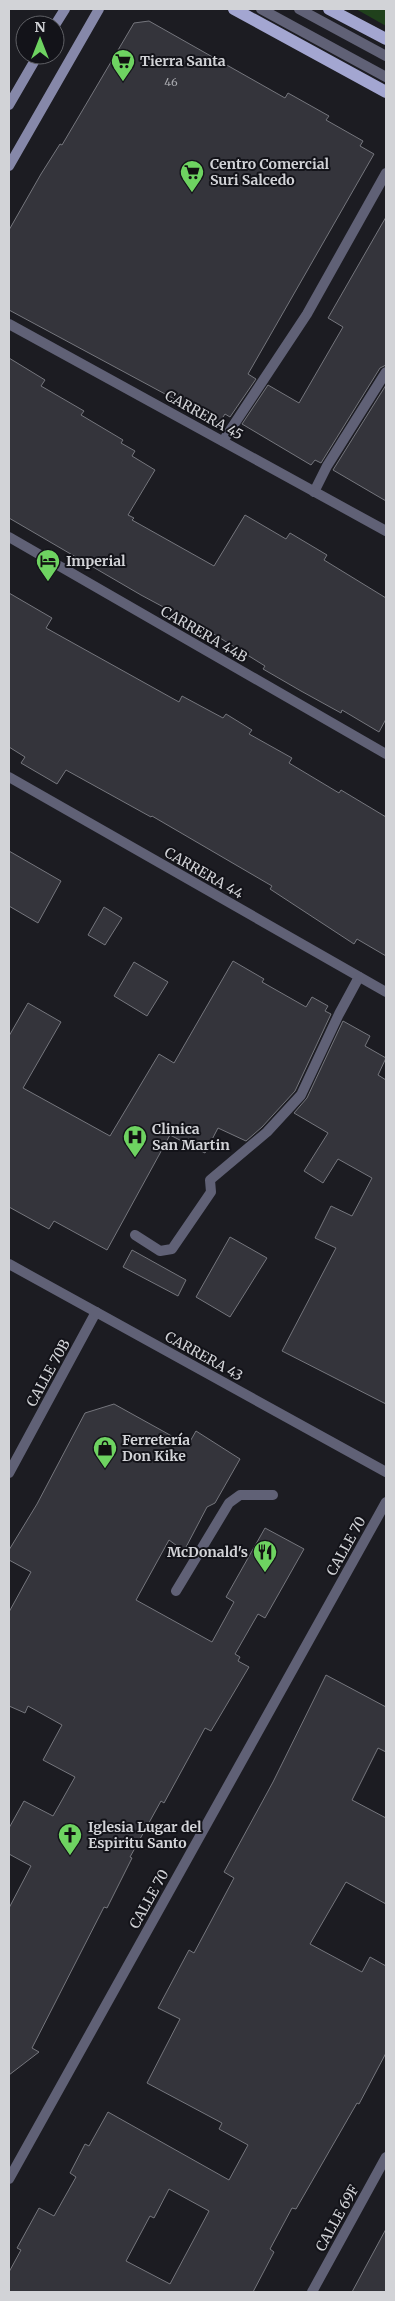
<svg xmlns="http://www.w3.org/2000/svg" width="395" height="2301" font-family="Merriweather,serif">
  <rect width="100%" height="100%" fill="#1c1c22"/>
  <polygon fill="#20411c" points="356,9 386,9 386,26"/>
  <g fill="#34343b" stroke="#75767d" fill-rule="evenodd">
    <polygon points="149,21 285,98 288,93 329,116 326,120 363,141 360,146 374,154 248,374 256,379 230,417 225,414 219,423 9,310 9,230 41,174 60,144 62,145 134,23"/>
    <polygon points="386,217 386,365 380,368 321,463 315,460 311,465 242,424 268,385 299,403 343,327 328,318"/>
    <polygon points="9,358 45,380 41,386 84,411 81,415 123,440 121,443 135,451 132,456 155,470 128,515 134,518 132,520 214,566 245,515 286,539 290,533 327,555 324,560 386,598 386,719 379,732 342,710 341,713 301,691 263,669 265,666 183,615 182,617 141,595 9,518"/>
    <polygon points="386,385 386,501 333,470"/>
    <polygon points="9,593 52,618 46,628 179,702 182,696 223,718 226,714 252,730 249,734 292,758 289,763 339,793 341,790 386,817 386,956 357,939 354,944 270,889 272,886 152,816 151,817 66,770 57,784 21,763 25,757 9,747"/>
    <polygon points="9,851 61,881 38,923 9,906"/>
    <polygon points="104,907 122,918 105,945 88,935"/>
    <polygon points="233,961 264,979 262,982 306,1007 312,997 328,1006 325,1011 331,1014 295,1091 262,1127 246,1141 218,1128 205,1153 170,1135 107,1250 54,1221 49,1229 9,1207 9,1036 28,1003 61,1022 23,1088 110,1136 159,1054 174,1063"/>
    <polygon points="134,962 168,982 147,1016 114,996"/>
    <polygon points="343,1021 370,1036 365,1046 386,1058 378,1075 386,1080 386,1404 282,1351 336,1248 315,1238 331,1206 352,1216 372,1178 338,1159 323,1183 304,1171 328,1133 294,1113 307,1098"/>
    <polygon points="230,1237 267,1258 230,1317 196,1297"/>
    <polygon points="132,1250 186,1280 178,1296 123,1267"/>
    <polygon points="114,1404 188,1445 196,1431 240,1459 215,1503 207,1507 184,1551 169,1540 136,1600 212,1642 234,1602 226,1597 265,1528 304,1549 265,1618 258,1614 235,1654 240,1657 238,1661 249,1667 211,1731 205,1728 164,1803 161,1801 130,1857 132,1858 107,1908 104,1907 32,2048 39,2052 9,2075 9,1908 31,1866 9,1854 9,1828 24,1801 53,1816 75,1777 43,1760 62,1725 28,1706 25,1713 9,1706 9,1612 31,1572 9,1560 9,1550 37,1504 85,1413"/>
    <path d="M326,1675L386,1707V1752L378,1748L352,1800L386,1818V1904L346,1882L310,1944L362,1972L370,1957L386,1966V2053L359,2104L357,2103L296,2209L292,2208L270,2249L274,2252L253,2292H9V2272L21,2250L17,2248L39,2208L54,2216L76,2177L70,2173L85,2144L89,2146L108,2112L229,2180L248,2145L219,2129L222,2123L147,2083L180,2019L158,2008L189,1950L194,1953L234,1878L224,1872L273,1782ZM169,2189L209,2211L170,2284L126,2261L150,2216L154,2218Z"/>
    <polygon points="386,2229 386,2292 352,2292"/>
  </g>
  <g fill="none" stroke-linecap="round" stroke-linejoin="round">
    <g stroke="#606176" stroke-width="10">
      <polyline points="261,9 386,77"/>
      <polyline points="299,9 386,56"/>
      <polyline points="223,441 307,314 386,173"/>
      <polyline points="314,492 327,466 386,372"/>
      <polyline points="135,1235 160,1251 172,1249 211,1192 210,1180 267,1132 301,1095 339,1014 359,977"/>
      <polyline points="176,1591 229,1503 240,1495 273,1495"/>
    </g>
    <g stroke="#606176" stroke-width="10">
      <polyline points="9,324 386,531"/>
      <polyline points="9,537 386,754"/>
      <polyline points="9,1473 96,1312"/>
      <polyline points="9,2179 386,1502"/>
      <polyline points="312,2292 386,2157"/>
    </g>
    <g stroke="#606176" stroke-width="10">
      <polyline points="9,777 386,992"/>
      <polyline points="9,1264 386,1472"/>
    </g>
    <g stroke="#8688a9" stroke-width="10">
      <polyline points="55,25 65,9"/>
      <polyline points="9,105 38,55"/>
      <polyline points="9,166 99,9"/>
    </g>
    <g stroke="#a3a6d1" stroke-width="12">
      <polyline points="234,9 386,92"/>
      <polyline points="329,9 386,39"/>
    </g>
  </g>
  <defs>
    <g id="supermarket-pin" transform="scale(1.25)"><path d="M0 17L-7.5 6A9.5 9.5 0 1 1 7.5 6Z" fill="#6ed361" stroke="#131319"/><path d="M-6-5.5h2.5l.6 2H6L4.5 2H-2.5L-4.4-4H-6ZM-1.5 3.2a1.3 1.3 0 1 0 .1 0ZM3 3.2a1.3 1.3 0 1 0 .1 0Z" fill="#111"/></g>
    <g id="hotel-pin" transform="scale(1.25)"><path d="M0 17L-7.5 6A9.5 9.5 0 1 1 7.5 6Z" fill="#6ed361" stroke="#131319"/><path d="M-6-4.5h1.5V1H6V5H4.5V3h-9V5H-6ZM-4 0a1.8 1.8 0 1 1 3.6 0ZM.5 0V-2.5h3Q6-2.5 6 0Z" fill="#111"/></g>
    <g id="hospital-pin" transform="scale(1.25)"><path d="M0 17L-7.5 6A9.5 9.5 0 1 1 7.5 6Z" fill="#6ed361" stroke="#131319"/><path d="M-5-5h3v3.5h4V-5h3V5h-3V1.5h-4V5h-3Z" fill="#111"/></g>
    <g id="shop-pin" transform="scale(1.25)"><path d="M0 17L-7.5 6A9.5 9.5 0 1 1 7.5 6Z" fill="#6ed361" stroke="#131319"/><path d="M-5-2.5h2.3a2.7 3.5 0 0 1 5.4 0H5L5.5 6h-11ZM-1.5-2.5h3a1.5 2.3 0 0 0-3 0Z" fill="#111"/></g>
    <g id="restaurant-pin" transform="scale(1.25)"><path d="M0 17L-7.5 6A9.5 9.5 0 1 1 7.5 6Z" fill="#6ed361" stroke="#131319"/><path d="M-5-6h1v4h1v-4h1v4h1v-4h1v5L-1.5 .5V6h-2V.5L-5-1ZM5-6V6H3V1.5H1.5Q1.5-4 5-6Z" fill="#111"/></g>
    <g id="church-pin" transform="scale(1.25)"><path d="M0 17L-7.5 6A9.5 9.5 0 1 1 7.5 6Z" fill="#6ed361" stroke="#131319"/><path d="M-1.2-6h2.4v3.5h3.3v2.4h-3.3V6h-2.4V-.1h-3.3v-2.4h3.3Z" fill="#111"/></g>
  </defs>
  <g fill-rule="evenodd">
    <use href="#supermarket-pin" x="123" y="61"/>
    <use href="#supermarket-pin" x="192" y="172"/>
    <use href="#hotel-pin" x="48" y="561"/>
    <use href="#hospital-pin" x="135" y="1137"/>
    <use href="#shop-pin" x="105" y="1448"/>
    <use href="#restaurant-pin" x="265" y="1552"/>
    <use href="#church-pin" x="70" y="1835"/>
  </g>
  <g text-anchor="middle" stroke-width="4" stroke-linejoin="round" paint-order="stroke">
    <g font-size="11" fill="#aaabb0">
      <text x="171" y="86">46</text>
    </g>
    <g font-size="14" font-weight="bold" fill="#d2d3d7" stroke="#131319" text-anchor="start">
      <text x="140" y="66">Tierra Santa</text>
      <text x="210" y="169">Centro Comercial<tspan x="210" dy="16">Suri Salcedo</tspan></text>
      <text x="66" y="566">Imperial</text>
      <text x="152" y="1134">Clinica<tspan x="152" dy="16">San Martin</tspan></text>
      <text x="122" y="1445">Ferretería<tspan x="122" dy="16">Don Kike</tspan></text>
      <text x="248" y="1557" text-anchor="end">McDonald's</text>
      <text x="88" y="1832">Iglesia Lugar del<tspan x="88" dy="16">Espiritu Santo</tspan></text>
    </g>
    <g font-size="14" fill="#d2d3d7" stroke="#131319">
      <text transform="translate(204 415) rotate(29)" y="5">CARRERA 45</text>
      <text transform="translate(204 634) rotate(30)" y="5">CARRERA 44B</text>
      <text transform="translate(204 873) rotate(30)" y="5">CARRERA 44</text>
      <text transform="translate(204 1356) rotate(29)" y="5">CARRERA 43</text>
      <text transform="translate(48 1373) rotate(-61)" y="5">CALLE 70B</text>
      <text transform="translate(346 1546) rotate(-61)" y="5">CALLE 70</text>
      <text transform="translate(149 1899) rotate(-61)" y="5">CALLE 70</text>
      <text transform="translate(337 2218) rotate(-61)" y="5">CALLE 69F</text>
    </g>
  </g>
  <rect width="395" height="2301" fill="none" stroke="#d2d3d7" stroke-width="20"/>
  <g transform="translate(40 40)"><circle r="24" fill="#131319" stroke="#5f6065"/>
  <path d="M0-4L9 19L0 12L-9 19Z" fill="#6ed361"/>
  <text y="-8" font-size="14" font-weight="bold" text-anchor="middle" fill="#d2d3d7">N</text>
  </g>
</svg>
